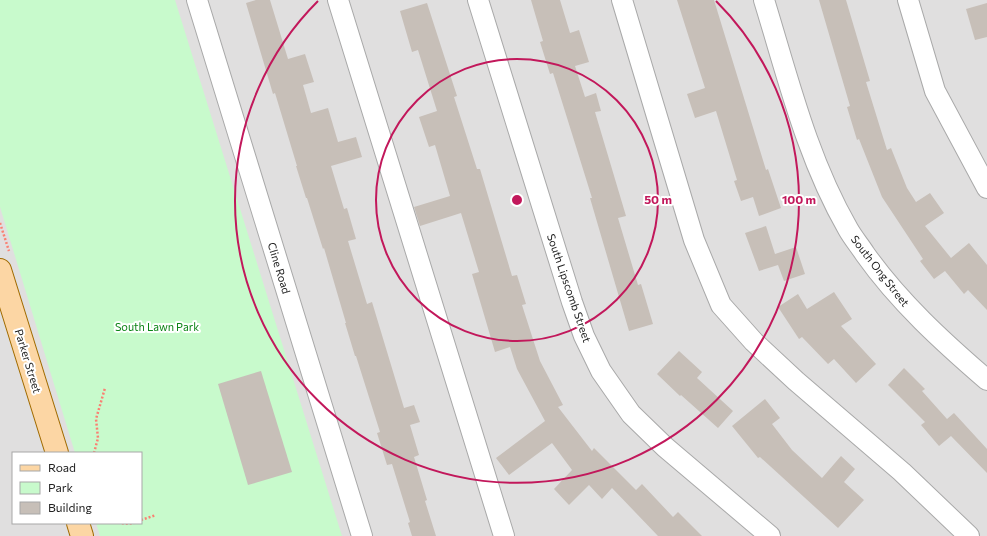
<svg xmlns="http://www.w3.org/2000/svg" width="987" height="536" font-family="Commissioner,sans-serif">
  <rect width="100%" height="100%" fill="#f2efe9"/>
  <path fill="#e0dfdf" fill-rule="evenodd" d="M0,0H987V536H0ZM13,453H141V523H13Z"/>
  <polygon fill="#c8facc" points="0,0 175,0 342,536 100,536 96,523 141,523 141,453 75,453 0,207"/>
  <g fill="#c7bfb8">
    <polygon points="256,0 270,0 288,59 305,54 314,82 303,85 311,113 328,108 338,142 356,137 362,157 331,166 344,209 347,208 356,239 348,241 367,304 372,302 404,408 414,405 420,422 410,425 419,455 414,457 427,500 425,501 436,536 412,536 408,523 410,522 392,464 387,465 377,433 380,432 356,356 355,356 345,323 346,323 324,248 323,249 307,198 306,198 296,166 297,166 275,93 273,94 246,3"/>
    <polygon points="531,0 560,0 570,33 579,30 589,62 575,66 585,97 596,93 601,111 595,112 626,216 618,218 638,285 641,284 653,324 629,331 590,198 592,198 568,121 553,73 550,74 540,42 543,41"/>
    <polygon points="677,0 714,0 766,170 768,169 781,208 759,216 753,197 741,201 734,181 737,180 716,111 695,118 687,94 705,88"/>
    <polygon points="819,0 846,0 870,81 866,82 887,150 891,148 907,188 916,202 930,193 944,213 925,226 951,258 969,243 987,265 987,310 968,290 964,294 945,271 934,279 920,261 923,259 882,197 859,139 857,140 847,107 850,106"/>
    <polygon points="427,3 457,96 454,97 477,169 480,169 512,276 517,275 526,304 522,305 540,361 563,405 558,407 592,451 594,448 636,490 642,484 673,517 678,512 702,536 658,536 612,488 602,499 589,485 569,505 554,489 572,470 552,443 509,475 496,458 545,421 517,369 510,347 495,352 472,274 479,272 461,213 420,226 414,207 450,196 435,145 429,147 419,117 437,111 418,50 412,52 400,11"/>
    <polygon points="987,3 987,37 975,40 966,9"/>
    <polygon points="766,226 775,254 796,247 805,274 784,281 778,265 759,271 745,233"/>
    <polygon points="834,292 852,319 841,326 876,364 856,383 834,359 828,364 802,337 799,339 778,307 798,294 807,309"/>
    <polygon points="679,351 702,372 697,378 733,411 718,428 681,395 680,396 657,374"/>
    <polygon points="904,368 925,389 922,391 947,419 954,413 987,449 987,473 951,436 939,446 921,425 925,422 888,385"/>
    <polygon points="261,371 292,472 248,485 218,384"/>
    <polygon points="765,399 780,418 772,424 792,450 822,478 841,456 855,469 844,482 864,500 838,528 760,457 758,458 732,426"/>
  </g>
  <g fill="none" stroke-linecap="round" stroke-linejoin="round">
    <g stroke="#a9a9a9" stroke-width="22">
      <g id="minor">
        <polyline points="197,0 362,536"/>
        <polyline points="338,0 504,536"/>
        <polyline points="478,0 572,302 584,336 601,371 631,414 665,447 770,536"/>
        <polyline points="622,0 694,240 721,305 754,342 796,381 902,472 969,536"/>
        <path d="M764,0C788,78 807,158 848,229C853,238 860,246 865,254C899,302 943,342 987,380"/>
        <polyline points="908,0 935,91 987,188"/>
      </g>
    </g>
    <g stroke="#a06b00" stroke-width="24">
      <g id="major">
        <polyline points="0,270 57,453"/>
        <polyline points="78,523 82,536"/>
      </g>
    </g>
    <g stroke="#fa8072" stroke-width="2.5" stroke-dasharray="2 2" stroke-linecap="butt">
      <polyline points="0,223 9,251"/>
      <polyline points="94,453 98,438 96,419 105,388"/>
      <polyline points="141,520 156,515"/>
      <polyline points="122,523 124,524 134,523"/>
    </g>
    <use href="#minor" stroke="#fff" stroke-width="20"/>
    <use href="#major" stroke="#fcd6a4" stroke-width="22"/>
  </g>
  <g fill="none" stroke="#c2185b" stroke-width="2">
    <circle cx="517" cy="200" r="141"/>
    <path d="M716 1A282 282 0 1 1 318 1"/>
  </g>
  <g text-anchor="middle" stroke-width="4" stroke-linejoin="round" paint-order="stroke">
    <g font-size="11" fill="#222" stroke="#fff">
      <text transform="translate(279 268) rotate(73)" y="4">Cline Road</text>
      <text transform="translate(880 271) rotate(52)" y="4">South Ong Street</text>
      <text transform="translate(569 288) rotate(71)" y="4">South Lipscomb Street</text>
      <text transform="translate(28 361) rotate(73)" y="4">Parker Street</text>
    </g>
    <g font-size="11" fill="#0c8416" stroke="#fff">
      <text x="157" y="331">South Lawn Park</text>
    </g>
  </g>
  <circle cx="517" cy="200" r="6" fill="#c2185b" stroke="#fff" stroke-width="2"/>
  <g font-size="12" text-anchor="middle" font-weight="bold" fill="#c2185b" stroke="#fff" stroke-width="4" stroke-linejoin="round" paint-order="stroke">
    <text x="658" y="204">50 m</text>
    <text x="799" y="204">100 m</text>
  </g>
  <rect x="12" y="452" width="130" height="72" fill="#ffffff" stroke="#a7a7a7"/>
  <rect x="20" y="465" width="20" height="6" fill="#fcd6a4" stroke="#a7a7a7"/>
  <text x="48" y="472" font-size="12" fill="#222222">Road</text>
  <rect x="20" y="482" width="20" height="12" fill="#c8facc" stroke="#a7a7a7"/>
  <text x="48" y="492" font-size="12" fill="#222222">Park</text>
  <rect x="20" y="502" width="20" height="12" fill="#c7bfb8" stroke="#a7a7a7"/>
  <text x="48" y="512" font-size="12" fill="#222222">Building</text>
</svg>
